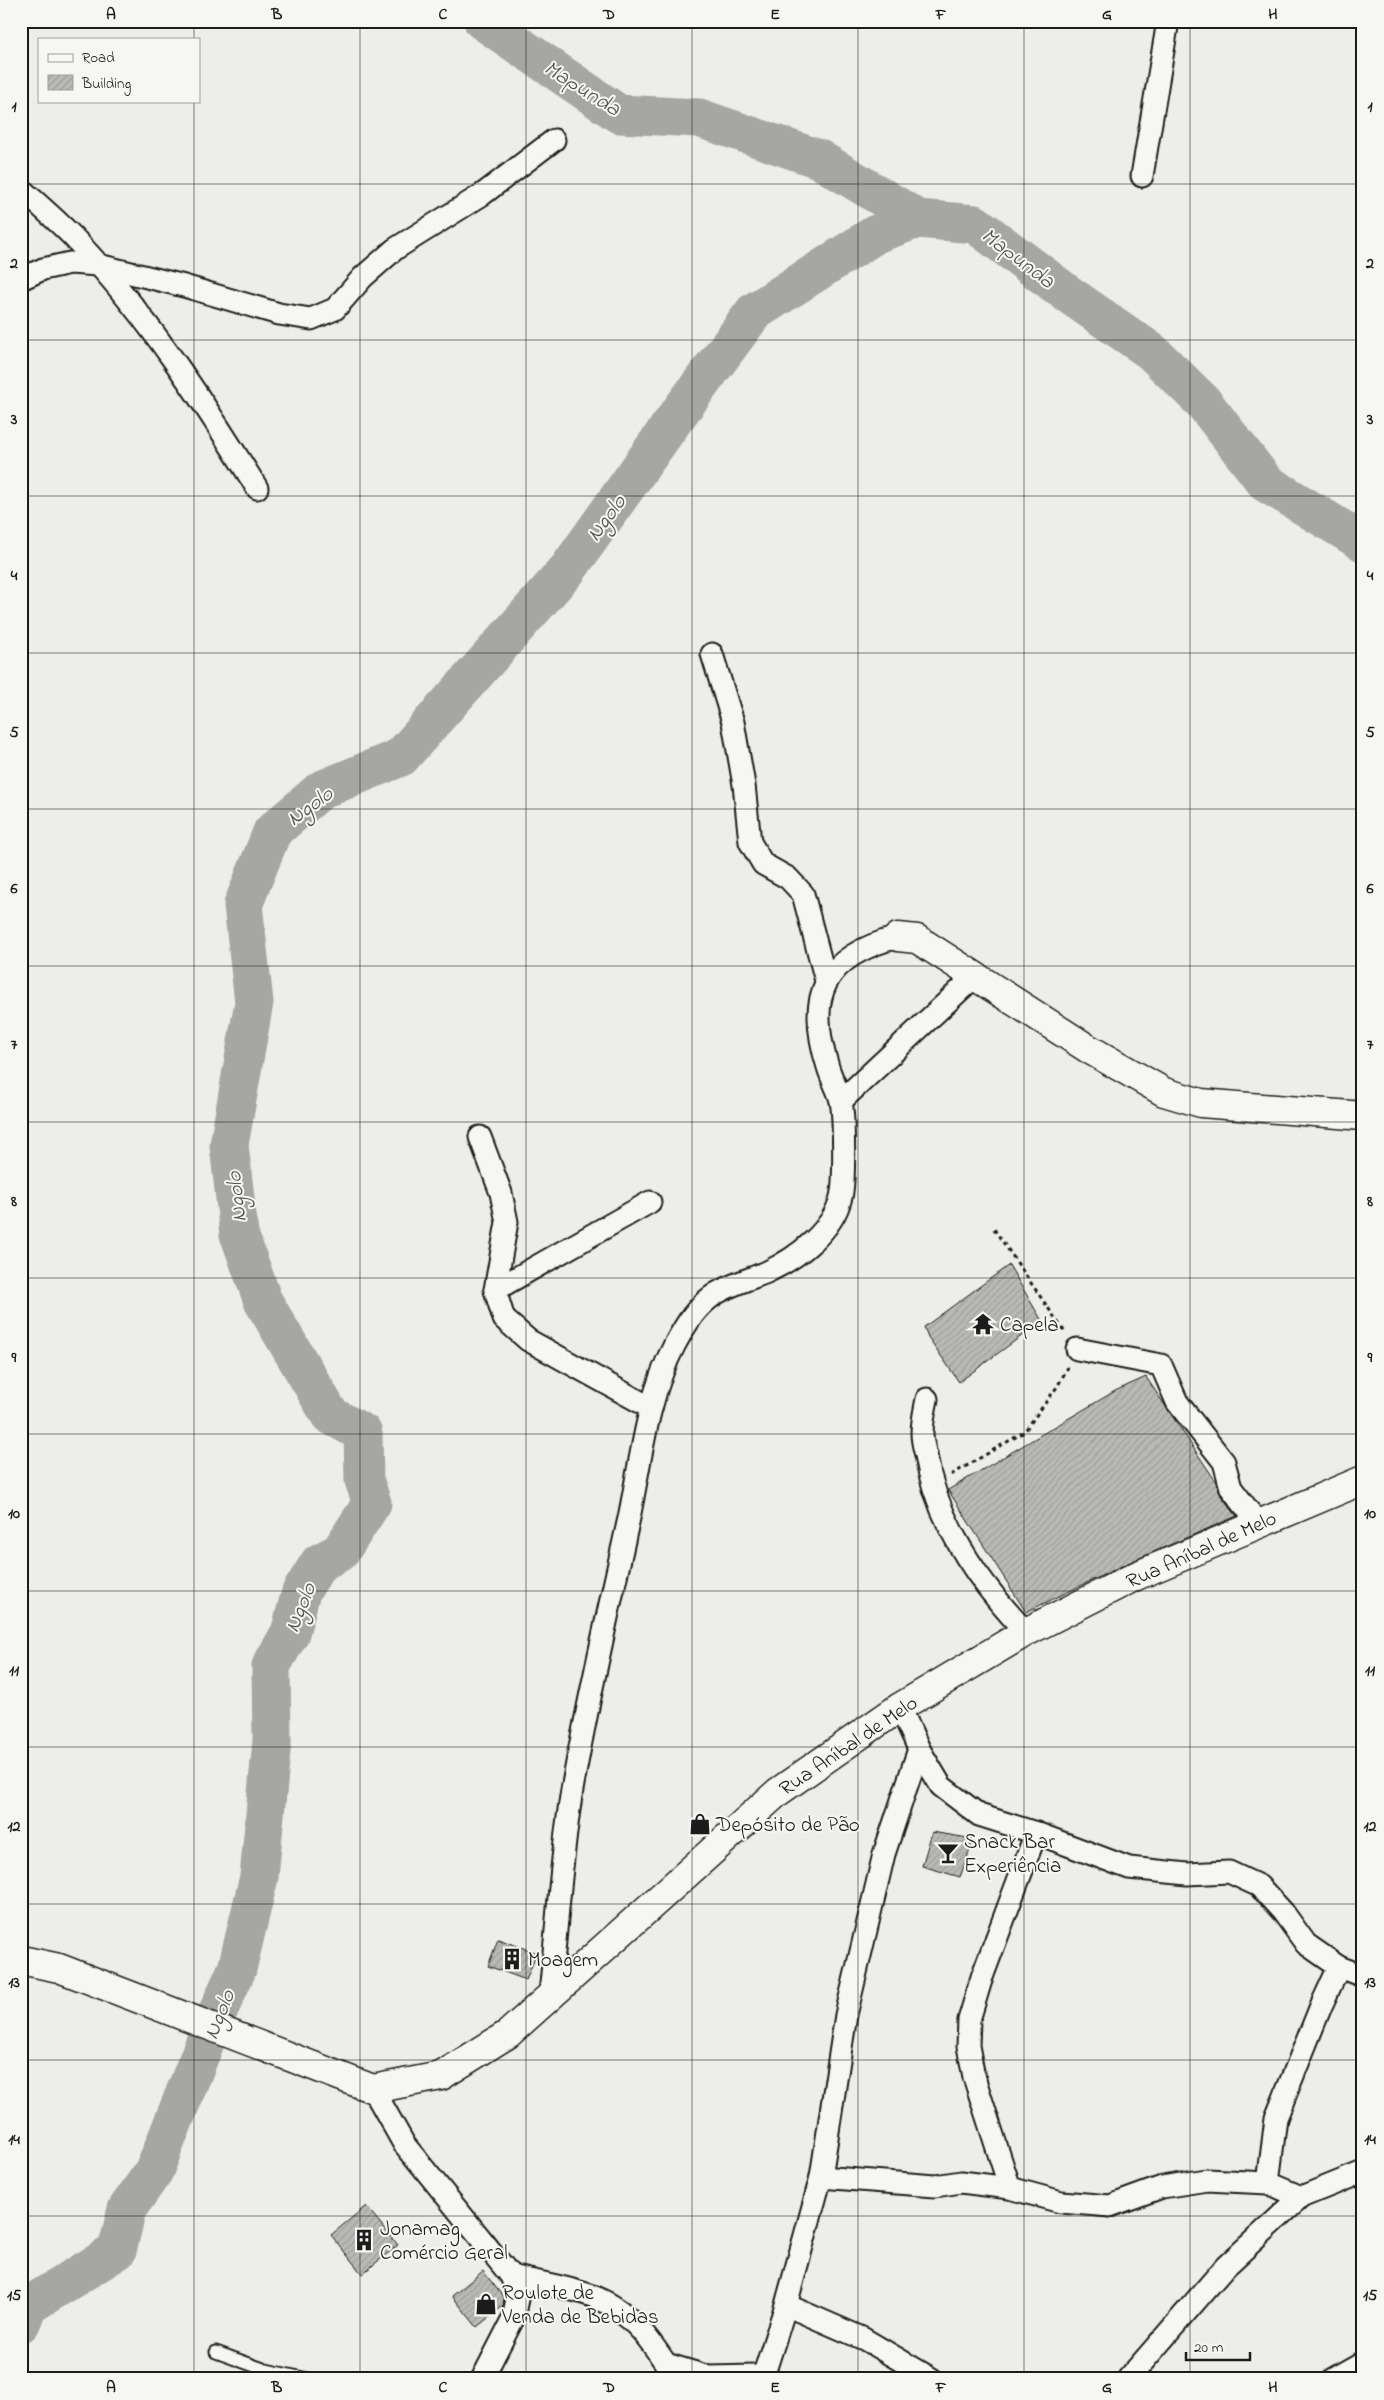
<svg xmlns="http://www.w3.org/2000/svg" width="1384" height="2400" font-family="'Indie Flower',sans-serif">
  <defs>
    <pattern id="building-hatch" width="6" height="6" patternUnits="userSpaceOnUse" patternTransform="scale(1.25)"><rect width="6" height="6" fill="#b9b9b6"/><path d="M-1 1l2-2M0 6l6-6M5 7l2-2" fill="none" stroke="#9e9e9c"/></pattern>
  </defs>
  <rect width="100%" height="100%" fill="#edede9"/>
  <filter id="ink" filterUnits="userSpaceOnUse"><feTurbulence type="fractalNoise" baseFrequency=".02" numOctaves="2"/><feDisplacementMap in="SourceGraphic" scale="10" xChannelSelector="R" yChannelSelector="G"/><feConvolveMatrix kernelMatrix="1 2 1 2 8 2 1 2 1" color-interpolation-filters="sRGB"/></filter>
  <g filter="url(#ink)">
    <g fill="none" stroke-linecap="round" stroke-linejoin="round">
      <g stroke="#a6a6a3" stroke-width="39">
        <polyline points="483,21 619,114 699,118 819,159 918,219 975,224 1068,294 1152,352 1203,402 1266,483 1363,542"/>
        <polyline points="21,2323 28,2306 117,2251 127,2209 154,2171 211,2027 237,1969 259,1877 272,1741 271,1666 290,1633 301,1592 319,1563 340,1552 372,1503 364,1480 363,1433 330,1415 263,1301 239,1234 229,1145 254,1002 243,905 272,832 321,790 401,757 568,569 676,417 754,312 876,234 918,219"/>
      </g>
    </g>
    <g fill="url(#building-hatch)" stroke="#1c1c1c">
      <polygon points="1009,1265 1042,1321 959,1382 928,1337 924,1327"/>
      <polygon points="1146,1377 1217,1483 1221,1496 1237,1516 1130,1562 1026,1612 948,1490 1115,1391"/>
      <polygon points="932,1832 974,1839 960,1877 922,1866"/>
      <polygon points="498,1939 537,1953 526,1980 488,1966"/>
      <polygon points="366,2206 398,2245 362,2274 331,2235"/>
      <polygon points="483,2271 504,2298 503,2306 477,2327 452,2296"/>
    </g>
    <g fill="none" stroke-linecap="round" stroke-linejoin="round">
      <g stroke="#1c1c1c" stroke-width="15">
        <polyline id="lane" points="216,2352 266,2370 308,2379"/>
      </g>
      <g stroke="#1c1c1c" stroke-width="25">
        <g id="street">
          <polyline points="1142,176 1168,21"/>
          <path d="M21,189C40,206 60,223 77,241C148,316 203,401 257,488"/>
          <polyline points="21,279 43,269 70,263 98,265 184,286 279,314 311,319 335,309 363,277 395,249 483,194 554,140"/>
          <polyline points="712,654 733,722 744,785 750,842 763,864 788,878 803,894 826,981"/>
          <polyline points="841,1101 974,977"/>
          <polyline points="480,1137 501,1193 507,1222 495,1290 504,1319 528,1340 651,1408"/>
          <polyline points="495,1290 650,1202"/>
          <polyline points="1077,1349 1161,1365 1177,1402 1224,1462 1231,1488 1258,1523"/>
          <path d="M927,1399C925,1409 922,1422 922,1433C922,1440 924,1448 926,1455C937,1524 979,1583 1026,1632"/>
          <polyline points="900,1707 919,1749 941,1786 979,1815 1036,1833 1129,1868 1187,1874 1229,1872 1259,1886 1283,1912 1306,1944 1339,1967 1363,1976"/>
          <path d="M550,1994C557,1927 561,1856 572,1790C588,1699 609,1609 629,1518C641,1460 647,1397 675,1344C686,1324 697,1305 717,1293C732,1284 750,1279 767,1272C797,1258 833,1231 841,1197C845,1182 844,1116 841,1101C838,1089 831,1078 828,1067C805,995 824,956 898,937"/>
          <polyline points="373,2089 404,2144 511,2276 518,2294 513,2319 482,2379"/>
          <polyline points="821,2177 935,2186 961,2182 1010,2188 1061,2202 1110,2206 1162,2187 1207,2180 1268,2183 1301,2197 1363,2172"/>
          <polyline points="1268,2183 1276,2118 1321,2006 1339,1967"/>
          <polyline points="1010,2188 974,2077 968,2046 969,2020 982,1977 1036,1833"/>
          <path d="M511,2276C536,2282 574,2288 597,2298C634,2313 655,2347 676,2379"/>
          <polyline points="786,2305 864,2339 932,2379"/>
          <polyline points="666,2364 709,2377 755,2376 770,2379"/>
          <polyline points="763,2377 786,2305 821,2177 846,2015 884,1854 919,1749"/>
          <polyline points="1128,2379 1226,2266 1301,2197"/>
          <polyline points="1333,2379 1363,2362"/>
        </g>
      </g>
      <g stroke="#1c1c1c" stroke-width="31">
        <g id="secondary">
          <polyline points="898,937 917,939 1087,1048 1164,1092 1201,1103 1363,1116"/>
          <polyline points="21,1960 59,1968 373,2089 441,2076 508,2034 778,1792 900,1707 1026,1632 1136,1576 1363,1480"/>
        </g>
      </g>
      <g stroke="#1c1c1c" stroke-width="3" stroke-dasharray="4 4" stroke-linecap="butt">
        <polyline points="994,1229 1066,1334"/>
        <polyline points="951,1475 1024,1432 1057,1387 1068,1367"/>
      </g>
      <use href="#lane" stroke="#f6f6f2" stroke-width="11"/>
      <use href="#street" stroke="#f6f6f2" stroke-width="21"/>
      <use href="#secondary" stroke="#f6f6f2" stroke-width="28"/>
    </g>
  </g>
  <path fill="none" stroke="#1c1c1c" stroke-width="1" stroke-opacity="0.55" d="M194,21V39M360,21V2379M526,21V2379M692,21V2379M858,21V2379M1024,21V2379M1190,21V2379M194,101V2379M21,184H1363M21,340H1363M21,496H1363M21,653H1363M21,809H1363M21,966H1363M21,1122H1363M21,1278H1363M21,1434H1363M21,1591H1363M21,1747H1363M21,1904H1363M21,2060H1363M21,2216H1363"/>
  <defs>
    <g id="temple-bare" transform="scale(1.725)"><path d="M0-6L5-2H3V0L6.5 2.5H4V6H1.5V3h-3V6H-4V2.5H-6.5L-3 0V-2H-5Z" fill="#1c1c1c" stroke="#f6f6f2" stroke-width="2.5" paint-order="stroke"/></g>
    <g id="shop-bare" transform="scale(1.725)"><path d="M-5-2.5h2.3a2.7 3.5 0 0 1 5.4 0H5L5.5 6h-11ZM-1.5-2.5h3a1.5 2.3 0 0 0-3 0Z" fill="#1c1c1c" stroke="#f6f6f2" stroke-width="2.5" paint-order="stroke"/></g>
    <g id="bar-bare" transform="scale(1.725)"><path d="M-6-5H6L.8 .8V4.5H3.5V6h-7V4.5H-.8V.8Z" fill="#1c1c1c" stroke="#f6f6f2" stroke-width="2.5" paint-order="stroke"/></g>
    <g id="building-bare" transform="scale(1.725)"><path d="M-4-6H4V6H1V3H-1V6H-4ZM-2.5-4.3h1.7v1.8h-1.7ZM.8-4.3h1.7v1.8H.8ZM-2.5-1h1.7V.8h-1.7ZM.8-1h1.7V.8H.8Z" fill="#1c1c1c" stroke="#f6f6f2" stroke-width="2.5" paint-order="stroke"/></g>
  </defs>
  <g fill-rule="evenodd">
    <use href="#temple-bare" x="983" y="1324"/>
    <use href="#shop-bare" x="700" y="1824"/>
    <use href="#bar-bare" x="948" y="1853"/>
    <use href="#building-bare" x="512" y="1959"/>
    <use href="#building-bare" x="364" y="2240"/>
    <use href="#shop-bare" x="486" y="2304"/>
  </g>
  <g text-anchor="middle" stroke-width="4" stroke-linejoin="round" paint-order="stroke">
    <g font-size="21" fill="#1c1c1c" stroke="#f6f6f2" text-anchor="start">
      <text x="1000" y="1331">Capela</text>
      <text x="716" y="1831">Depósito de Pão</text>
      <text x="964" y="1848">Snack Bar<tspan x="964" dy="24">Experiência</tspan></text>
      <text x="528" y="1966">Moagem</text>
      <text x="380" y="2235">Jonamag<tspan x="380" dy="24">Comércio Geral</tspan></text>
      <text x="502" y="2299">Roulote de<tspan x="502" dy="24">Venda de Bebidas</tspan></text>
    </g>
    <g font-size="21" fill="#1c1c1c" stroke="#f6f6f2">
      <text transform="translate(1201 1549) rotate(-24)" y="7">Rua Aníbal de Melo</text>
      <text transform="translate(848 1745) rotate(-34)" y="7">Rua Aníbal de Melo</text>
    </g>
    <g font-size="22" font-style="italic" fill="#535352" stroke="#f6f6f2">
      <text transform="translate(583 87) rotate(32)" y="8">Mapunda</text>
      <text transform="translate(1019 257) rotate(37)" y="8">Mapunda</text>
      <text transform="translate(605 517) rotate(-54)" y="8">Ngolo</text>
      <text transform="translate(309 805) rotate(-36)" y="8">Ngolo</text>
      <text transform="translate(235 1197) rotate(-97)" y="8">Ngolo</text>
      <text transform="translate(299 1607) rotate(-68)" y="8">Ngolo</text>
      <text transform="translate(218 2014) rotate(-68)" y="8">Ngolo</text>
    </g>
  </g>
  <rect width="1384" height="2400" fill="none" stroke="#f6f6f2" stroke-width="55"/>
  <rect x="38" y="38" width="162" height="65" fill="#f6f6f2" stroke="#9f9f9c"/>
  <rect x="48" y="54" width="25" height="8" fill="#f6f6f2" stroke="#9f9f9c"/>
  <text x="82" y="62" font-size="15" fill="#1c1c1c">Road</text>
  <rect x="48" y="75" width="25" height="15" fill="url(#building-hatch)" stroke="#9f9f9c"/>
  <text x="82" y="88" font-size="15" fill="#1c1c1c">Building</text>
  <path d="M1186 2352v8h64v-8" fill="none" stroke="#1c1c1c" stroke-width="2.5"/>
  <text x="1194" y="2352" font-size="15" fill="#1c1c1c" stroke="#f6f6f2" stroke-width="4" paint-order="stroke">20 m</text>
  <rect x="28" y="28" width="1328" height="2344" fill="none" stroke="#1c1c1c" stroke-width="2"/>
  <g font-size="16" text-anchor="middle" font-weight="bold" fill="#1c1c1c">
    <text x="111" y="19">A</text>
    <text x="277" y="19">B</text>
    <text x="443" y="19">C</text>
    <text x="609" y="19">D</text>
    <text x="775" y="19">E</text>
    <text x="941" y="19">F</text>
    <text x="1107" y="19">G</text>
    <text x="1273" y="19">H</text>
    <text x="14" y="111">1</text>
    <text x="1370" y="111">1</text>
    <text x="14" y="268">2</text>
    <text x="1370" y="268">2</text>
    <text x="14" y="424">3</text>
    <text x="1370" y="424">3</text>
    <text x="14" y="580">4</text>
    <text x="1370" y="580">4</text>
    <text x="14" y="737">5</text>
    <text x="1370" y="737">5</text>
    <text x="14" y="893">6</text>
    <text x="1370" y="893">6</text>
    <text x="14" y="1049">7</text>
    <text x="1370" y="1049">7</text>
    <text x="14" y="1206">8</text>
    <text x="1370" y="1206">8</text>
    <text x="14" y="1362">9</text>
    <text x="1370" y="1362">9</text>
    <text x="14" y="1518">10</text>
    <text x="1370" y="1518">10</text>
    <text x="14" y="1675">11</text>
    <text x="1370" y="1675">11</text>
    <text x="14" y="1831">12</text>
    <text x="1370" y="1831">12</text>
    <text x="14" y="1987">13</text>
    <text x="1370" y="1987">13</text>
    <text x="14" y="2144">14</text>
    <text x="1370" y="2144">14</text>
    <text x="14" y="2300">15</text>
    <text x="1370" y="2300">15</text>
    <text x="111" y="2392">A</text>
    <text x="277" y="2392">B</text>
    <text x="443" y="2392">C</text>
    <text x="609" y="2392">D</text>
    <text x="775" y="2392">E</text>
    <text x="941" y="2392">F</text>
    <text x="1107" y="2392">G</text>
    <text x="1273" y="2392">H</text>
  </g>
</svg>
